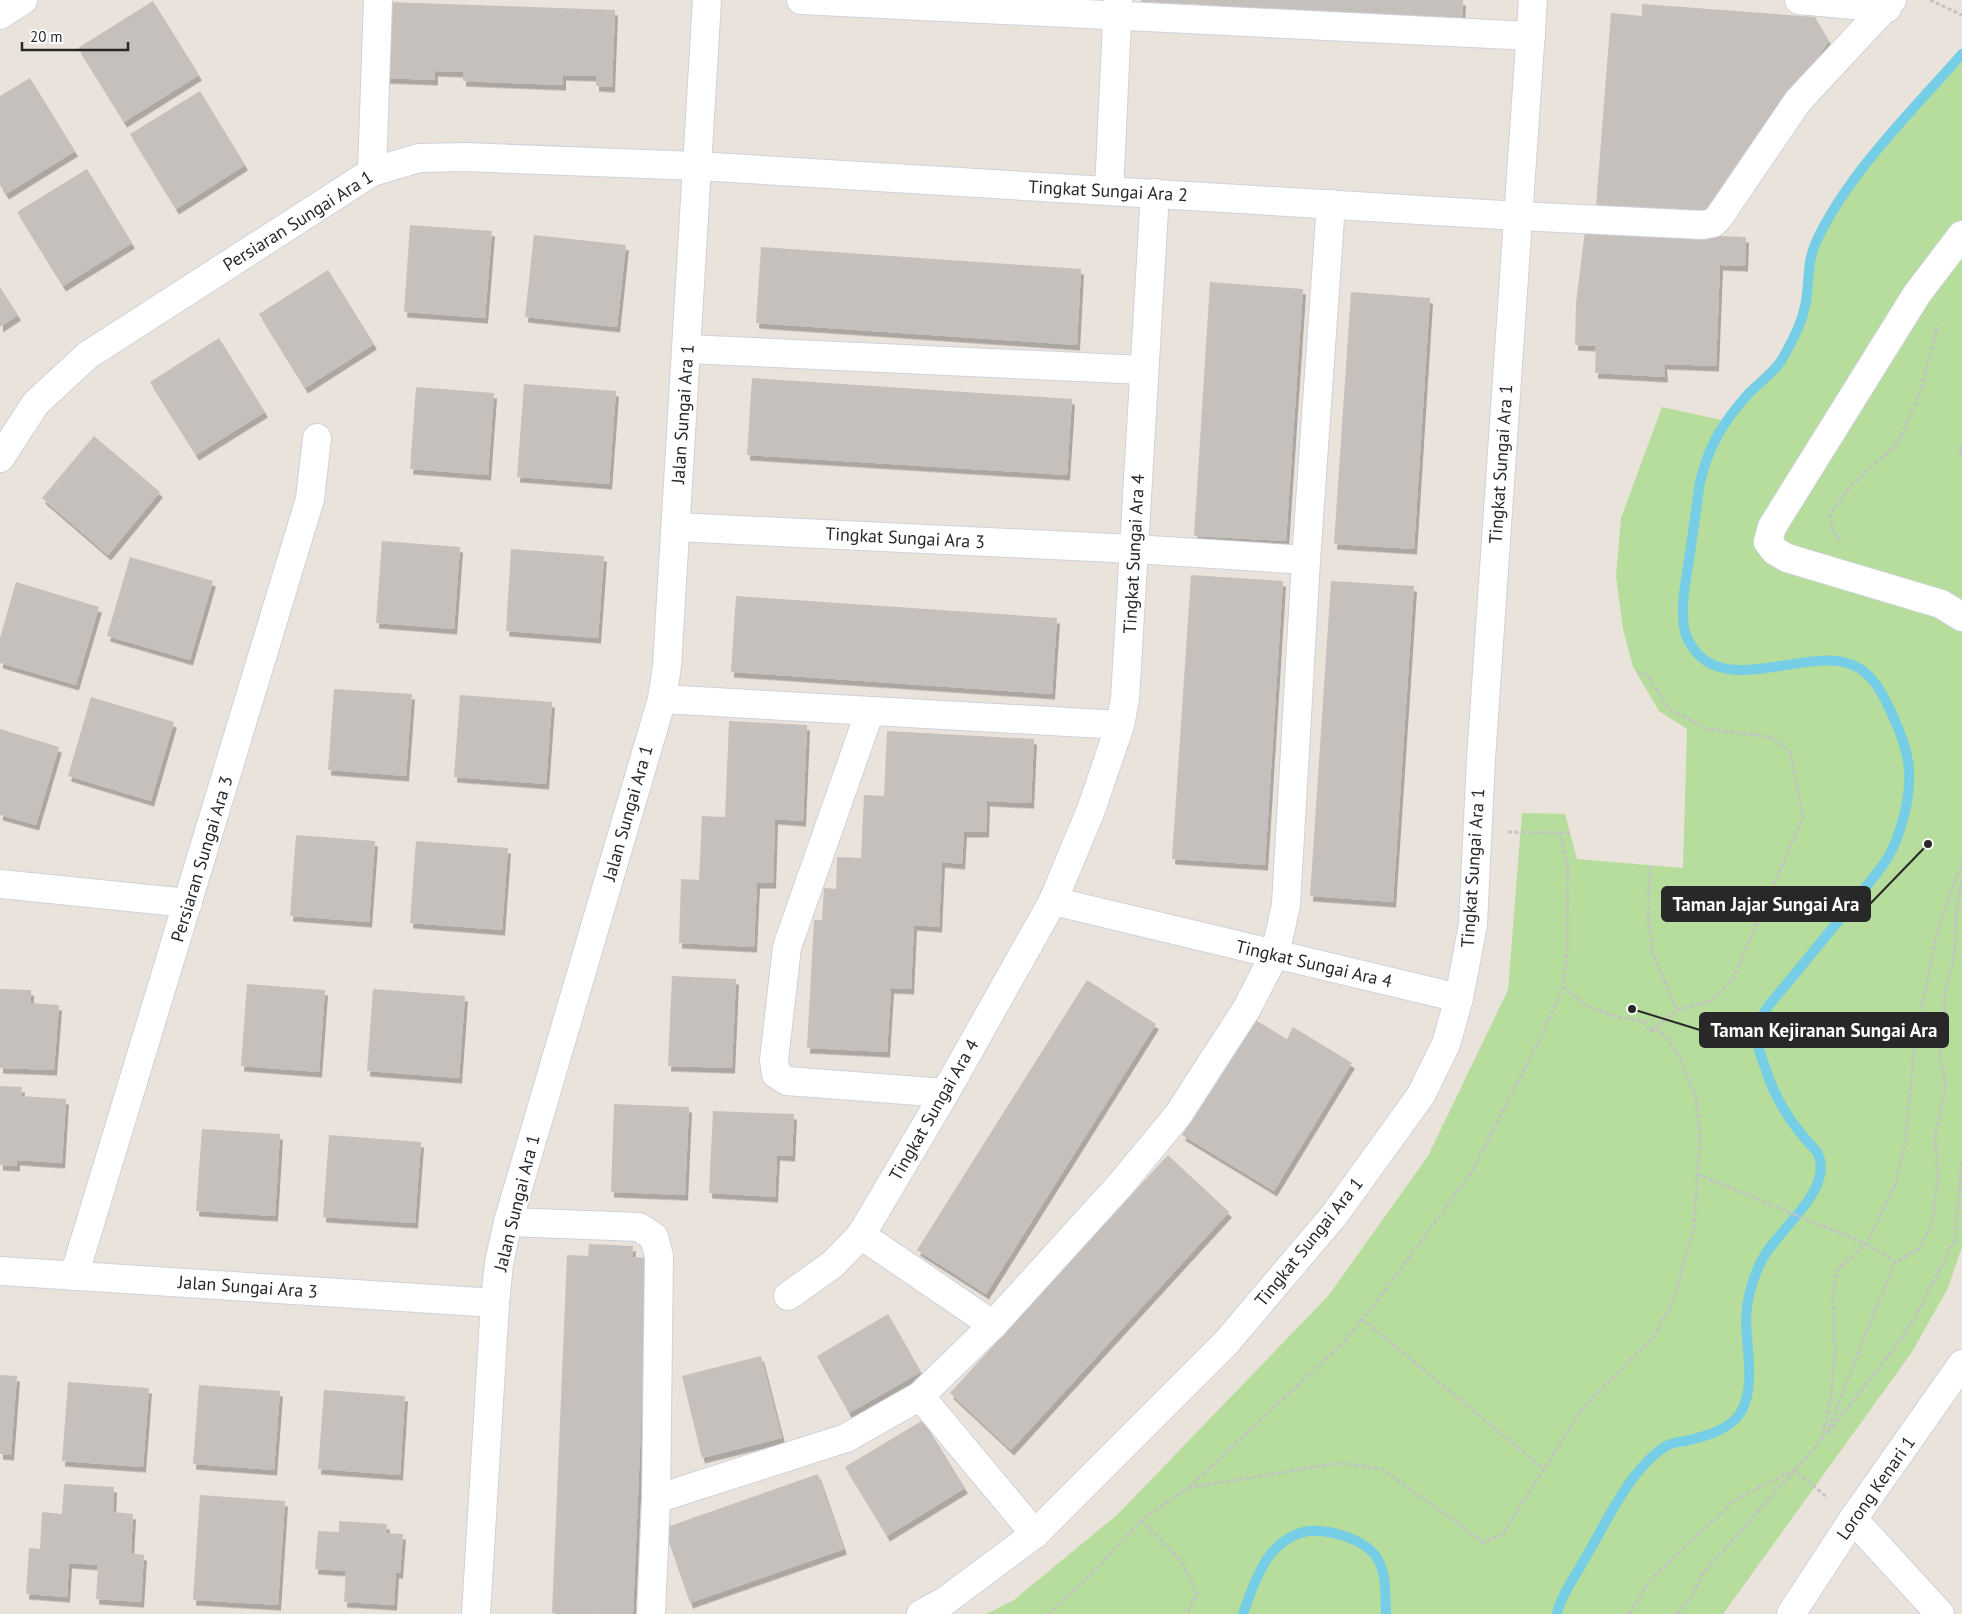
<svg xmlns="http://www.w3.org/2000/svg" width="1962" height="1614" font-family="'PT Sans',sans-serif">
  <defs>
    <filter id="shadow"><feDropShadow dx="3" dy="5.5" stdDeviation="0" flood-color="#0004"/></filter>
  </defs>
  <rect width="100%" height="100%" fill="#eae3db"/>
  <polygon fill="#b6dd9b" points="1962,54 1962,1247 1948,1288 1912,1352 1723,1614 986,1614 1014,1600 1118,1514 1329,1295 1428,1156 1508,990 1522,813 1565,814 1577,859 1683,868 1687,729 1659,711 1633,667 1623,629 1616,576 1621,518 1662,407 1726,421 1779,363 1800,325 1807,296 1809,265 1815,245 1846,189"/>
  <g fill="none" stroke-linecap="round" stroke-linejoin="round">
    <g stroke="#75cee5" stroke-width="10">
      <path d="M1243,1614C1250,1594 1260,1564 1275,1549C1284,1540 1296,1533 1308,1531C1329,1529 1365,1539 1377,1558C1387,1573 1385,1597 1386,1614"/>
      <path d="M1557,1614C1561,1595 1575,1577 1584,1560C1606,1524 1630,1467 1668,1445C1673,1442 1680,1442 1686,1441C1706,1436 1730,1430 1741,1412C1756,1387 1746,1346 1746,1318C1747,1301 1752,1280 1760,1264C1774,1231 1837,1190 1817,1152C1793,1127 1775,1101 1765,1067C1760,1055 1756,1043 1758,1029C1759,1020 1764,1012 1769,1005C1796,973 1822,941 1848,909C1861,892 1876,876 1887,859C1895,846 1900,831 1904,816C1914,776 1910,752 1892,714C1883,694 1871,669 1847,663C1802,650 1725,695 1693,648C1686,639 1683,627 1683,616C1682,598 1686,579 1689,560C1693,534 1696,508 1700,482C1709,445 1723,422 1749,393C1759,383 1773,373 1781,361C1793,340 1805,318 1807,294C1809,276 1808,260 1816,242C1848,173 1912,111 1962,54"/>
    </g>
  </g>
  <g fill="#c5c0bb" filter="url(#shadow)">
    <polygon points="1141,0 1463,0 1462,18 1141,2"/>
    <polygon points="153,1 199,75 124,122 78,48"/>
    <polygon points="388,2 615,10 612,87 596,86 596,76 563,75 563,85 463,81 463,72 435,71 435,80 384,78"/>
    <polygon points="1642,4 1815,17 1829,41 1708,215 1596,206 1611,13 1642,16"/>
    <polygon points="30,78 75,151 6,194 0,185 0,96"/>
    <polygon points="200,91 245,165 176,209 130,134"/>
    <polygon points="87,169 132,243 63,286 17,212"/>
    <polygon points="410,225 492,231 485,318 404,312"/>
    <polygon points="1585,231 1746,237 1745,266 1720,265 1716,366 1664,364 1665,377 1595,373 1596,346 1575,345 1576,303"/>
    <polygon points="534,235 626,245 617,327 525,317"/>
    <polygon points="761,247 1081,269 1077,345 756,323"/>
    <polygon points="328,270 374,344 305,388 259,314"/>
    <polygon points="1210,282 1303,289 1286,541 1194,536"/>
    <polygon points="0,287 18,315 0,327"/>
    <polygon points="1351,292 1430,298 1414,549 1334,544"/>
    <polygon points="219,338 265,412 196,455 150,382"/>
    <polygon points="752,378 1072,399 1067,475 747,455"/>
    <polygon points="524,384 616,391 609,484 517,477"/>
    <polygon points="416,387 494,393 488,475 410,469"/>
    <polygon points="94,436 160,492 108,555 42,498"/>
    <polygon points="382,541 460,547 454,629 376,623"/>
    <polygon points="511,549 604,556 598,638 506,631"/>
    <polygon points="130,557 213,581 190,660 107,636"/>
    <polygon points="1191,575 1283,581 1265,865 1172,859"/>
    <polygon points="1331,581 1414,586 1393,902 1310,896"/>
    <polygon points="16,582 99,607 76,685 0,663 0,638"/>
    <polygon points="736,596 1057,618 1052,694 731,672"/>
    <polygon points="334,689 412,694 406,776 328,770"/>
    <polygon points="460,695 552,702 546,784 454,777"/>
    <polygon points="91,697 174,722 151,801 68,776"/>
    <polygon points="729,721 807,725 803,821 775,819 773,883 757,883 754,947 679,943 681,879 699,880 702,816 725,817"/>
    <polygon points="0,729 59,747 36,825 0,815"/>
    <polygon points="887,731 1034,739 1031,803 987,801 986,832 964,832 962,864 942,862 939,927 914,925 911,989 891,988 887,1052 807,1048 814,920 822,920 824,888 836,889 837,857 861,858 864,795 884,796"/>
    <polygon points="296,835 375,841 369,922 290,916"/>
    <polygon points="416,841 508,848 502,930 410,923"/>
    <polygon points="672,976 736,979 732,1068 668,1066"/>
    <polygon points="1087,980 1156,1024 986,1294 917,1250"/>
    <polygon points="247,984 325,990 319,1072 241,1066"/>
    <polygon points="0,989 31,990 31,1003 59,1005 54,1070 0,1068"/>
    <polygon points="373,989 465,996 459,1078 367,1071"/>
    <polygon points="1252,1018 1287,1039 1293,1027 1352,1063 1274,1191 1182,1135"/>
    <polygon points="0,1086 22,1087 21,1096 66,1099 62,1163 17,1160 17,1166 0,1165"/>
    <polygon points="614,1104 689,1107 685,1195 611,1192"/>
    <polygon points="713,1111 794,1114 792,1156 777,1155 775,1197 709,1193"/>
    <polygon points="202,1129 280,1134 275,1216 196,1211"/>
    <polygon points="329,1135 421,1142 415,1223 323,1217"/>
    <polygon points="1168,1155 1229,1212 1011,1450 950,1393"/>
    <polygon points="589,1244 633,1246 632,1257 648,1258 633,1614 552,1613 567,1255 588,1256"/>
    <polygon points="888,1314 921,1372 849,1413 817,1356"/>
    <polygon points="761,1356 782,1438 702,1458 682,1376"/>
    <polygon points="0,1375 17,1376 11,1455 0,1454"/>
    <polygon points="68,1382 149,1388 143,1467 62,1461"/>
    <polygon points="199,1385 280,1391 274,1470 193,1464"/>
    <polygon points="324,1390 405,1396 400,1475 318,1469"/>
    <polygon points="923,1420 965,1488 887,1536 845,1467"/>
    <polygon points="818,1474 844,1549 690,1603 664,1528"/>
    <polygon points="64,1484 114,1487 113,1512 133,1514 131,1553 144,1555 141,1602 96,1599 98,1565 69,1563 67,1597 26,1594 29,1548 40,1549 42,1512 62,1514"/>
    <polygon points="200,1495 285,1501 278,1605 193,1600"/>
    <polygon points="339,1521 387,1524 386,1533 403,1534 400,1573 396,1573 394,1605 344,1602 346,1571 315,1569 318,1531 339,1532"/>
  </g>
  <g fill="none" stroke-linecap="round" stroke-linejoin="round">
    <g stroke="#ced2dc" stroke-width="30">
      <g id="minor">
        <polyline points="801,0 1531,36"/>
        <polyline points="1799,0 1887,8"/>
        <polyline points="0,15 23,0"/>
        <polyline points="372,172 378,0"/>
        <polyline points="1109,191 1118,0"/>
        <polyline points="1962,235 1917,294 1772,527 1768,542 1775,551 1787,558 1941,604 1962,617"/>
        <polyline points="687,349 1144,370"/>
        <polyline points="0,458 36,403 88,355 372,172 419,158 466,157 697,166 1518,216 1702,225 1713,223 1719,217 1798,101 1892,0"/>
        <polyline points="676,527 1134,549 1306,560"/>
        <polyline points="662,699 1120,725"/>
        <polyline points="870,711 787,947 774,1060 776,1074 787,1081 945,1093"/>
        <polyline points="0,884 188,903"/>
        <polyline points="1053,901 1459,998"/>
        <polyline points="508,1222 639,1227 654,1237 659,1256 656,1499 651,1614"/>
        <polyline points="861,1235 993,1325"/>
        <polyline points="0,1271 495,1303"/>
        <polyline points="74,1276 310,499 317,438"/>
        <polyline points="788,1296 833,1264 861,1235 945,1093 1053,901 1091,810 1120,725 1125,699 1155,193"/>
        <polyline points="920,1396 1035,1534"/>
        <polyline points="656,1499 846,1438 920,1396 993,1325 1121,1184 1178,1115 1247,1008 1275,954 1286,905 1306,560 1331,204"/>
        <polyline points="1853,1519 1940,1614"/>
        <polyline points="476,1614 495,1303 499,1263 508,1222 662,699 667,666 707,0"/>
        <polyline points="921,1614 945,1601 1035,1534 1226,1343 1335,1214 1421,1095 1446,1044 1459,998 1473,924 1481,759 1533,0"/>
        <polyline points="1791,1614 1853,1519 1962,1364"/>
      </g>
    </g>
    <g stroke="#c3c3c3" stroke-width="3" stroke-dasharray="4 2.5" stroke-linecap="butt">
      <polyline points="1930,0 1962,15"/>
      <polyline points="1962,446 1960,451 1962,458"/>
      <polyline points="1841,540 1832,531 1830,513 1851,486 1898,443 1920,392 1938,324"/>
      <polyline points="1637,673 1642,673 1648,676 1669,709 1708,729 1770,737 1790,751 1803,817 1733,979 1711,1001 1677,1010 1650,1031"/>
      <polyline points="1508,832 1570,833"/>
      <polyline points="1650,866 1648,914 1652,952 1677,1010"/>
      <polyline points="1697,1174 1866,1244 1895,1262"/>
      <polyline points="1362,1319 1544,1469"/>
      <polyline points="1828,1432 1893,1350 1913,1321 1955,1240 1962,1161"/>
      <polyline points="1827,1434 1866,1332 1895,1263 1918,1249 1932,1225 1938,1178 1935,1136 1946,1084 1940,1059 1941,1038 1944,1021 1945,990 1954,959 1956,915 1962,879"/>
      <polyline points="1822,1439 1831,1396 1835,1352 1833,1294 1837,1270 1866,1244 1895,1185 1905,1144 1915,1041 1938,928 1962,863"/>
      <polyline points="1188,1488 1339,1463 1382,1469 1483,1542 1502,1535 1582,1409 1655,1335 1674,1299 1694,1226 1700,1136 1696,1097 1677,1052 1660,1030 1649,1031 1646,1022 1614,1016 1587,1006 1563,987"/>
      <polyline points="1141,1520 1182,1562 1197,1594 1187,1614"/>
      <polyline points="1048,1614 1090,1576 1141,1520 1188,1488 1346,1340 1385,1290 1471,1173 1540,1039 1563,987 1567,950 1568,867 1560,833"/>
      <polyline points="1629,1614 1651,1579 1736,1499 1794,1470 1828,1498"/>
      <polyline points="1677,1614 1691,1598 1702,1575 1823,1438"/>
    </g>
    <use href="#minor" stroke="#fff" stroke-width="28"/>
  </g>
  <g text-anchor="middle" stroke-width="4" stroke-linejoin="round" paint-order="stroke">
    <g font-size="18" fill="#282828" stroke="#fff">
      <text transform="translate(1108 191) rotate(3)" y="6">Tingkat Sungai Ara 2</text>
      <text transform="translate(298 221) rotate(-32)" y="6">Persiaran Sungai Ara 1</text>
      <text transform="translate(683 414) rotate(-86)" y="6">Jalan Sungai Ara 1</text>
      <text transform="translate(1501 464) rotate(-86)" y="6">Tingkat Sungai Ara 1</text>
      <text transform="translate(905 538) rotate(3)" y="6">Tingkat Sungai Ara 3</text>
      <text transform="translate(1134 554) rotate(-87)" y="6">Tingkat Sungai Ara 4</text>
      <text transform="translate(628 813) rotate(-74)" y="6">Jalan Sungai Ara 1</text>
      <text transform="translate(202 859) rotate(-73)" y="6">Persiaran Sungai Ara 3</text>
      <text transform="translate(1473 868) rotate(-86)" y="6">Tingkat Sungai Ara 1</text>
      <text transform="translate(1314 964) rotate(13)" y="6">Tingkat Sungai Ara 4</text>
      <text transform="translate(934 1110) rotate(-60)" y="6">Tingkat Sungai Ara 4</text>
      <text transform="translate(517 1203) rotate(-76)" y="6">Jalan Sungai Ara 1</text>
      <text transform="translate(1309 1242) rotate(-51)" y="6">Tingkat Sungai Ara 1</text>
      <text transform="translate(248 1287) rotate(4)" y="6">Jalan Sungai Ara 3</text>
      <text transform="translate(1876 1488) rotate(-55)" y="6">Lorong Kenari 1</text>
    </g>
  </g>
  <path fill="none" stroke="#282828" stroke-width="2" d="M1928 844L1870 904M1632 1009L1700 1030"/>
  <g fill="#282828" stroke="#fff" stroke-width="2">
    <circle cx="1928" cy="844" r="5"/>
    <circle cx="1632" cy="1009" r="5"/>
  </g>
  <g fill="#282828" stroke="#282828" stroke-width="2">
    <rect x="1662" y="887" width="208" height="34" rx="5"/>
    <rect x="1700" y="1013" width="248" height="34" rx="5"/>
  </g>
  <g font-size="19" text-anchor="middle" font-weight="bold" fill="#fff">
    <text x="1766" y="911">Taman Jajar Sungai Ara</text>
    <text x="1824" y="1037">Taman Kejiranan Sungai Ara</text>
  </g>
  <path d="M22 42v8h106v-8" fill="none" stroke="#282828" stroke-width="2.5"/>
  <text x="30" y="42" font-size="15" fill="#282828" stroke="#ffffff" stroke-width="4" paint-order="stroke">20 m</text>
</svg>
